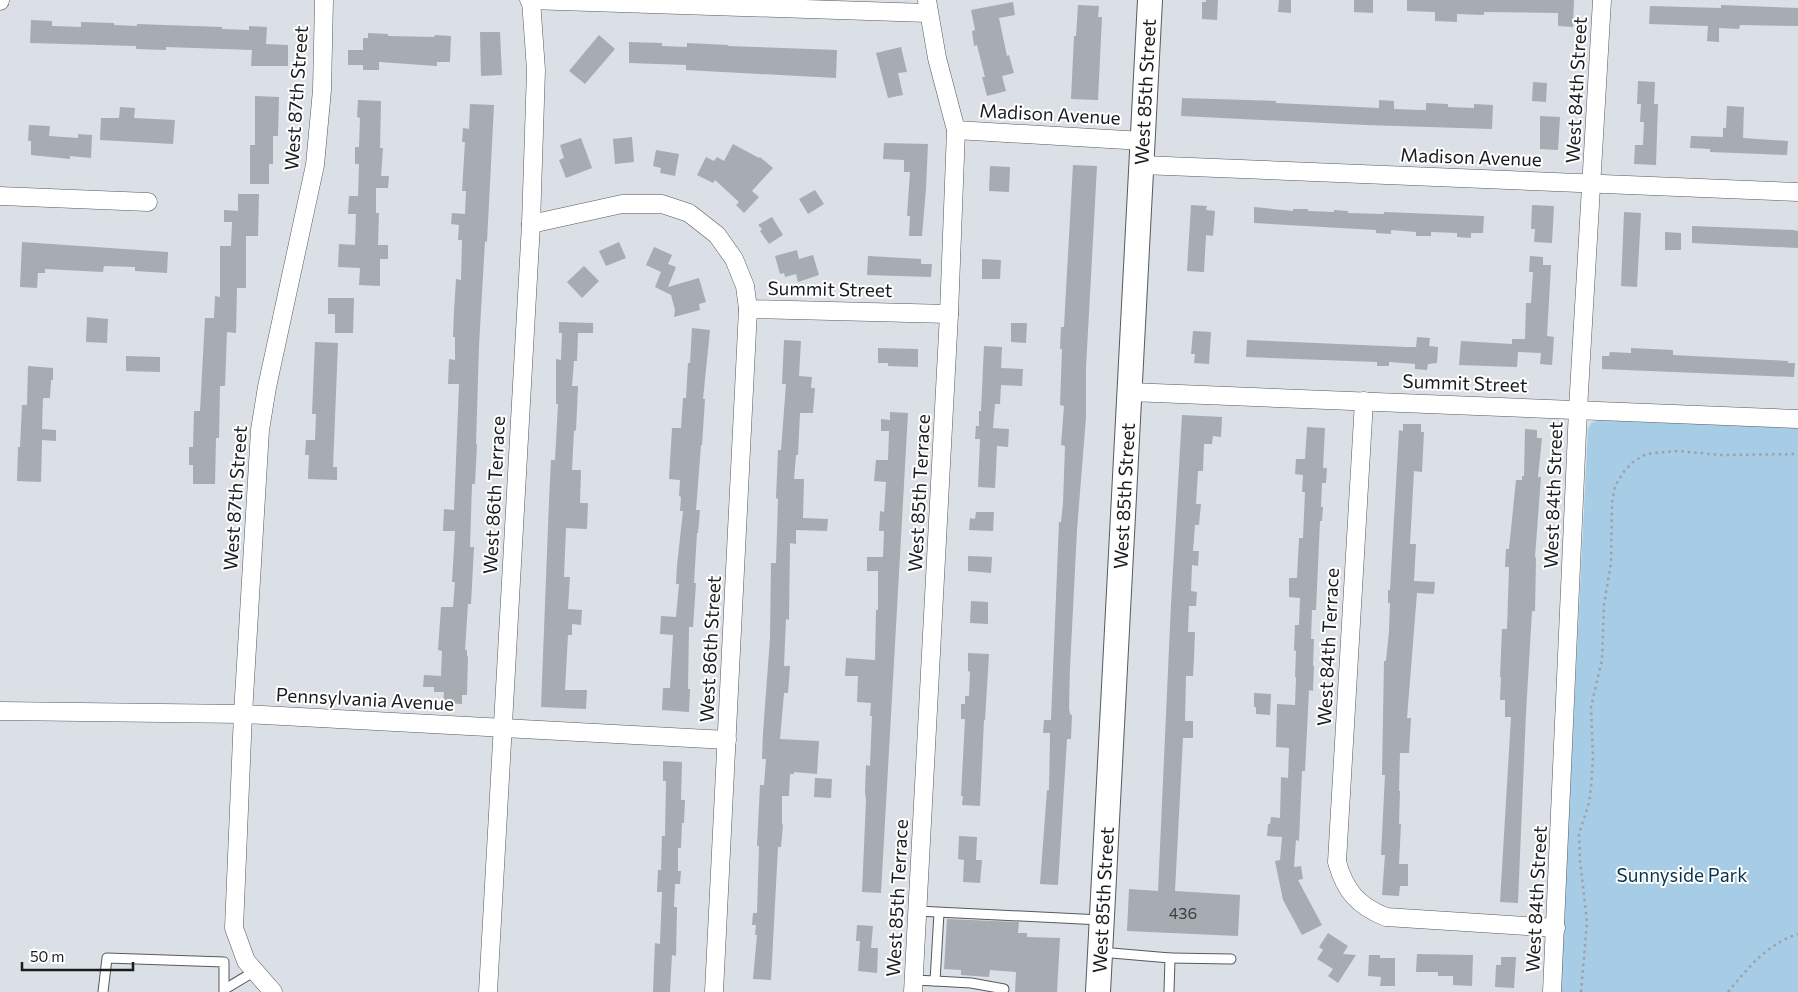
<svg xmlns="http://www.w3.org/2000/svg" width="1798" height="992" font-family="Commissioner,sans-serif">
  <rect width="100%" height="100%" fill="#dae0e5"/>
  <polygon fill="#a7cce5" points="1599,420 1798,428 1798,992 1560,992 1588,429 1591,423"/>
  <g fill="#a6acb1">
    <polygon points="1206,0 1218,0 1217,20 1202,19 1202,2 1206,2"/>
    <polygon points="1279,0 1291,0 1291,13 1278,12"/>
    <polygon points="1354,0 1373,0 1373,13 1354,12"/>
    <polygon points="1407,0 1574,0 1573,27 1558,26 1558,13 1484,12 1484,15 1457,14 1457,22 1435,21 1435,12 1407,11"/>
    <polygon points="1013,2 1015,15 999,18 1007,56 1009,55 1014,73 1002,76 1006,91 987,96 982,77 985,77 977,45 974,46 972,31 975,30 971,10"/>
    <polygon points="1078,5 1099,6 1098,17 1102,17 1098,100 1071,99 1074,36 1076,36"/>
    <polygon points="1721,5 1798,8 1798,26 1740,25 1739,29 1719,28 1719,42 1707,41 1708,26 1649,24 1650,6 1721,8"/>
    <polygon points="31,20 52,21 52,26 81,27 81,22 114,23 114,25 137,26 137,24 222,27 222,29 249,30 249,26 267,27 266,44 288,45 288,66 251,66 252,50 166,47 166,50 136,49 136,46 30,43"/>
    <polygon points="480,32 500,32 502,75 481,76"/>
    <polygon points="368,33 388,34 388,36 434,37 435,35 451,36 450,62 437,62 437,66 379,62 379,70 363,70 363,65 348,65 348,50 363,50 363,38 368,38"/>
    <polygon points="599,35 615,49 585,84 569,71"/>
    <polygon points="629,42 662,43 662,46 687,47 687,43 728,45 728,46 837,50 836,78 686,70 686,65 629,63"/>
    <polygon points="901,47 907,72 898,73 903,95 888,98 876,53"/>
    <polygon points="1638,81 1655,82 1654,104 1658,104 1656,165 1634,164 1635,145 1643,145 1644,122 1640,122 1641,104 1637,104"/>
    <polygon points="1533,82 1547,83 1546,102 1532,101"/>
    <polygon points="255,96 279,97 278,136 273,136 273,164 269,164 269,184 250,184 250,145 255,145"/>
    <polygon points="1182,98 1276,101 1276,103 1379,108 1379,100 1394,101 1394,109 1421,110 1426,110 1426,103 1448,104 1448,107 1474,108 1474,104 1493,105 1492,129 1365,125 1181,116"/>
    <polygon points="358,100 381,101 380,148 383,148 381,176 389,176 388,188 376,188 376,213 379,213 378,245 388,245 388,259 380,259 380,286 359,285 360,268 338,267 339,244 355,245 356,214 348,214 349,196 358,196 359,164 355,164 355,147 359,147 360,118 357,117"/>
    <polygon points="470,104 494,105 487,242 485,241 479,346 476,444 477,444 475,484 472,484 470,547 474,547 471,604 468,604 465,650 467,650 467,656 468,656 467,695 462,695 462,704 443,703 444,692 434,692 434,687 423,687 424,675 441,676 442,651 438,650 441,607 453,607 455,582 452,582 455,531 443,531 444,509 454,510 459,384 448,384 449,359 455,360 455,337 453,337 454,311 456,279 461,280 462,240 458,240 459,225 451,224 452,213 465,214 466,191 462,191 465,142 462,142 463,128 469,129"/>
    <polygon points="1727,106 1744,107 1743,138 1788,141 1787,155 1710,152 1710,149 1690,148 1691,136 1723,137 1723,128 1726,128"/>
    <polygon points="120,107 135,108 134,118 175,120 173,144 100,140 101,118 119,118"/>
    <polygon points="1540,116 1560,117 1558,150 1540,149"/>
    <polygon points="29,125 50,126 49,136 78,138 78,134 92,135 91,158 70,156 70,159 31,155 31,141 28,141"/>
    <polygon points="632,137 634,162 615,164 613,139"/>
    <polygon points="581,138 592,168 566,178 559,160 564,158 560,145"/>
    <polygon points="884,143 928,144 926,189 922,236 909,236 910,216 907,216 910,172 904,172 904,160 883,159"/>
    <polygon points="733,144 759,158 760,157 773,168 752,191 759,197 744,213 736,205 739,202 715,180 713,183 697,175 706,157 714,161 717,157 724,161"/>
    <polygon points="656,150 679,154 675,176 660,173 661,168 653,166"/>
    <polygon points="1073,165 1097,166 1086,368 1086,417 1077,530 1070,668 1069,708 1070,714 1072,715 1071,739 1067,739 1058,885 1040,884 1047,790 1049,790 1050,738 1050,733 1043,733 1044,720 1051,720 1059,522 1061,522 1063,503 1065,446 1061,445 1064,406 1060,405 1062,349 1060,349 1061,327 1064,327 1065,308"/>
    <polygon points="990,166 1010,167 1009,192 989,191"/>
    <polygon points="815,190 824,204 808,214 799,199"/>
    <polygon points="238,194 259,194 258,236 246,236 246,288 237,288 236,333 227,332 225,386 220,386 219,438 216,438 215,484 193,484 193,465 189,465 189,447 193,447 194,411 200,411 205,318 214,318 215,296 220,297 220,246 231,246 232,222 224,222 224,210 238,211"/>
    <polygon points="1191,205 1207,206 1206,210 1215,211 1213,236 1206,235 1204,272 1187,271"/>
    <polygon points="1532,205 1554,206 1552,243 1534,242 1535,229 1531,229"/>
    <polygon points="1254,207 1293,211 1293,209 1308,209 1308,211 1334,212 1334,210 1348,211 1348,213 1384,214 1384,212 1484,216 1483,233 1471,233 1471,238 1457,237 1457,233 1431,232 1431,236 1416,236 1416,232 1391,230 1391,234 1376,233 1376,230 1254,223"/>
    <polygon points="1624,212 1641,213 1637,287 1621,286"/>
    <polygon points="772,217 783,235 769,244 760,231 762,229 758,225"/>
    <polygon points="1692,226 1793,230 1798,231 1798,248 1692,243"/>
    <polygon points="1665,232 1681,233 1681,250 1665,250"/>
    <polygon points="22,242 168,252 167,273 135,271 135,267 104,266 103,272 45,269 45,273 38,273 37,288 20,287"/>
    <polygon points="619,242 626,258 606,266 599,251"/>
    <polygon points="654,247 672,255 668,264 676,267 668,287 699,278 706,302 699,304 700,310 674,317 675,310 671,295 655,287 661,272 646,265"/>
    <polygon points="797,250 799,259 813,255 819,275 798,282 796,274 785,277 784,273 780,274 775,256"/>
    <polygon points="868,256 921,259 921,264 932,264 931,277 867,275"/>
    <polygon points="1530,256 1543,257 1543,265 1551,265 1547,336 1554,337 1552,365 1540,364 1541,353 1518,352 1517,367 1459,365 1461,341 1512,344 1512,339 1525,339 1526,303 1531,303 1533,272 1529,272"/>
    <polygon points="982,259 1001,260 1000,279 982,279"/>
    <polygon points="584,266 599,281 582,298 567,282"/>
    <polygon points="328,298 354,298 353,333 335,333 335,314 328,314"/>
    <polygon points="87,317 108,319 107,343 86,342"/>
    <polygon points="559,322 593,323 593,333 578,333 577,361 574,361 572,386 578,386 576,431 574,430 572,470 581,470 580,503 588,503 587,529 566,528 564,577 570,577 568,609 582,610 581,625 572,624 572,635 568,635 565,690 587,690 586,709 541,707 549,501 551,460 555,460 558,404 556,404 556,359 561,360 562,333 559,333"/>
    <polygon points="1011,323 1027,323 1026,343 1011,342"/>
    <polygon points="692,328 710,330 703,399 705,399 702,445 701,445 696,510 700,510 698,533 697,533 694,583 696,583 693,627 689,627 688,689 690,689 689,712 662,710 663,688 670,688 673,635 660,634 661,616 676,617 679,584 676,584 677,565 683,511 680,511 681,497 679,496 680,480 669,479 672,428 681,428 683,398 686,398 688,363 690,363"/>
    <polygon points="1193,331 1211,332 1209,364 1194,363 1195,354 1191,354"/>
    <polygon points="1417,337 1430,338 1429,346 1438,347 1437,363 1428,364 1427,370 1415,369 1415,364 1389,362 1389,366 1377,366 1377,362 1246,357 1247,340 1407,347 1416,347"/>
    <polygon points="784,340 801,341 799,376 812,377 811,388 815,388 813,413 800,413 798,455 796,455 794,479 804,479 803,518 828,519 827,531 796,530 796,544 790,543 789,620 786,619 784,666 790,666 788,693 784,693 780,739 819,741 817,774 794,772 794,774 790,774 789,796 782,796 782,824 783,825 781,847 778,847 771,980 753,979 757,935 755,935 756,925 752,925 753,913 757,913 759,846 757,846 760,785 764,785 766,759 762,759 763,733 770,638 771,563 776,563 778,499 776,498 778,450 781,450 786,384 782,384"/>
    <polygon points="315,342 338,343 333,467 337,467 337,480 308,479 309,455 305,455 306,440 315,440 316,414 312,414"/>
    <polygon points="984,346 1002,347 1001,368 1023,369 1022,386 1001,385 1000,404 995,404 993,428 1009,429 1008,447 997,446 995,488 978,487 980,439 975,439 976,426 979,426 979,411 981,411"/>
    <polygon points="878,348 918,349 918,367 888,366 888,363 878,363"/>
    <polygon points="1631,348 1673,350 1673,355 1788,361 1788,363 1795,363 1794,377 1602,369 1602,356 1609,356 1610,352 1631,353"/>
    <polygon points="126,356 160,357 160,372 126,371"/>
    <polygon points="28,366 53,368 53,380 51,380 50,398 43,398 42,429 56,430 56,441 42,440 41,482 17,481 18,447 20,447 22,405 27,405"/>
    <polygon points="890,412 908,413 881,893 862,892 866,800 865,792 866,765 870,766 872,716 870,716 871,703 857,702 858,676 845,676 846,658 875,660 876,610 878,610 878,571 867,571 867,557 883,557 884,531 879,531 880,511 884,512 886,482 874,481 876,460 888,460 889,431 881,431 881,419 890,420"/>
    <polygon points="1182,415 1222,417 1221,437 1213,436 1212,444 1204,444 1203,471 1198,471 1196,504 1201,504 1199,525 1195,525 1193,551 1199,551 1198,566 1192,565 1191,591 1197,592 1196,606 1189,606 1188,632 1195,632 1194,658 1193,676 1186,676 1185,721 1193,721 1193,738 1183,738 1175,891 1240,895 1238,936 1127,931 1129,889 1158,891 1171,604"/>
    <polygon points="1403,424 1421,424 1421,432 1424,432 1422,472 1414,471 1410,544 1416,544 1414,581 1435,582 1434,594 1417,593 1407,718 1411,718 1409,753 1400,753 1399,791 1400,791 1399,824 1401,824 1399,864 1408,864 1408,886 1400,886 1399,896 1382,895 1385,855 1381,855 1385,775 1382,775 1384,661 1386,661 1389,631 1390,603 1388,603 1388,590 1390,590 1399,430 1403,431"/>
    <polygon points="1307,427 1325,428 1323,468 1327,468 1326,483 1322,483 1321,507 1323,507 1322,521 1320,521 1316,610 1312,610 1311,639 1314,639 1313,666 1314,666 1313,691 1309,690 1305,771 1302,771 1299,841 1296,840 1294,867 1301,866 1303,879 1298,880 1322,925 1302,935 1283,900 1275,861 1280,860 1282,837 1267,836 1268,824 1270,824 1271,817 1280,818 1281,777 1288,778 1289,748 1276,747 1277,704 1295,705 1296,677 1295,677 1296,651 1294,650 1295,625 1299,625 1300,598 1289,597 1289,578 1297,578 1299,538 1303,538 1305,492 1302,492 1303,475 1295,474 1296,459 1305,459"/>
    <polygon points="1525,429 1537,430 1537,438 1542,438 1538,477 1541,477 1535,557 1536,558 1535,611 1532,611 1526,713 1518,903 1500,902 1511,717 1505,717 1505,700 1500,700 1501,677 1500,677 1502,629 1507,629 1509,567 1505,567 1506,549 1509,549 1516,480 1522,480 1522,476 1524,476"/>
    <polygon points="976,512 994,512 993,531 969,530 970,518 975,519"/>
    <polygon points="968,556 992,557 991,573 968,571"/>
    <polygon points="971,601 988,602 988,624 970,623"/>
    <polygon points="968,653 989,654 985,720 984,720 980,806 962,805 963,796 961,796 965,719 961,719 961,704 965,704 965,696 969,696 970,672 968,671"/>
    <polygon points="1254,693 1271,694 1270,715 1256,714 1256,707 1254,707"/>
    <polygon points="663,761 682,762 681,800 685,800 684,823 682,823 681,848 678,848 678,871 681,871 680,884 675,884 674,907 677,907 676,956 672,955 670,992 653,992 655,943 660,944 662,892 657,892 658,870 661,870 662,836 665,836 666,781 663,781"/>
    <polygon points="815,778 832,779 831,798 814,797"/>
    <polygon points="959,836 977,837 976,860 982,860 980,883 963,882 964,860 958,859"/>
    <polygon points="947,919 1019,922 1018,933 1027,933 1027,937 1060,938 1057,992 1015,992 1016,972 990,970 989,977 961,975 961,970 944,969"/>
    <polygon points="857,925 873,926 871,948 878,948 877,973 858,971 860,941 856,941"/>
    <polygon points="1328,933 1348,946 1343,954 1356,955 1338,983 1328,976 1333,969 1317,959 1323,950 1319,947"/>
    <polygon points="1417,954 1473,955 1472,986 1453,985 1453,976 1438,976 1438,972 1416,972"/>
    <polygon points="1369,955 1380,955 1380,958 1395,958 1395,986 1380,986 1381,977 1368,976"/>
    <polygon points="1501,957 1516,957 1514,988 1495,987 1496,965 1501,965"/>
  </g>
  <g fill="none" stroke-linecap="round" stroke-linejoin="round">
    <g stroke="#545a5e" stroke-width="11">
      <g id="lane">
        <polyline points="917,911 1101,920"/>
        <polyline points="1100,952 1170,958 1169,992"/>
        <polyline points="1170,958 1231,959"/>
        <polyline points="914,980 935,981 939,913"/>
        <polyline points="935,981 971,983 1004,989"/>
        <polyline points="225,989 255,971"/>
        <polyline points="103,992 107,958 224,962 224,992"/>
      </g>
    </g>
    <g stroke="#545a5e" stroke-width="19">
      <g id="street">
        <polyline points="529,0 928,13"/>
        <polyline points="0,1 0,0"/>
        <polyline points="956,130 1143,141"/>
        <polyline points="1142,165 1798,192"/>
        <polyline points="0,196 148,202"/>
        <polyline points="531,224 622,204 662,204 689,213 717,235 734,259 745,286 748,309 714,992"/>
        <polyline points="748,309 949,314"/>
        <polyline points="1130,392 1798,419"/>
        <path d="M1364,401L1337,862C1345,891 1358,906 1386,917L1556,928"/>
        <polyline points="0,711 243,714 727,740"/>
        <polyline points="273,992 246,961 234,928 243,714 260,430 267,387 315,165 322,90 324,0"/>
        <polyline points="488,992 531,224 536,70 531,0"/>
        <polyline points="913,992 949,314 956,130 937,58 927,0"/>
        <polyline points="1552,992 1578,409 1602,0"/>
      </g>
    </g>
    <g stroke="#545a5e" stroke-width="26">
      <polyline id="secondary" points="1098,992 1150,0"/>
    </g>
    <g stroke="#9da2a6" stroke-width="2.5" stroke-dasharray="2.5 4" stroke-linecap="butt">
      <polyline points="1581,992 1587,922 1580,860 1579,834 1589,803 1591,786 1593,759 1591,707 1602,660 1604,605 1611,563 1612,503 1615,486 1625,470 1633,462 1646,454 1654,453 1678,451 1721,455 1798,454"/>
      <path d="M1728,992C1748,968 1767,944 1798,934"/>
    </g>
    <use href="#lane" stroke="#fff" stroke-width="9"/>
    <use href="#street" stroke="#fff" stroke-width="18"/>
    <use href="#secondary" stroke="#fff" stroke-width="24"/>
  </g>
  <g text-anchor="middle" stroke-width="4" stroke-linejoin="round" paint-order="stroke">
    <g font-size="16" fill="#3c4042">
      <text x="1183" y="919">436</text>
    </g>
    <g font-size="19" fill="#191c1d" stroke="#fff">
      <text transform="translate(1576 90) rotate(-87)" y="7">West 84th Street</text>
      <text transform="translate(1145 92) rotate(-87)" y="7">West 85th Street</text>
      <text transform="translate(296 98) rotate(-86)" y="7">West 87th Street</text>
      <text transform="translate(1050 114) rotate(3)" y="7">Madison Avenue</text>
      <text transform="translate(1471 157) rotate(2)" y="7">Madison Avenue</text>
      <text transform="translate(830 289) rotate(1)" y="7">Summit Street</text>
      <text transform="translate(1465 383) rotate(2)" y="7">Summit Street</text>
      <text transform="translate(919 493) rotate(-87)" y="7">West 85th Terrace</text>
      <text transform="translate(494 495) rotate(-87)" y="7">West 86th Terrace</text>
      <text transform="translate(1553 495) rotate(-88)" y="7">West 84th Street</text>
      <text transform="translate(1124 496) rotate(-87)" y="7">West 85th Street</text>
      <text transform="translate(235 498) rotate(-86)" y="7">West 87th Street</text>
      <text transform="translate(1328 647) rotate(-87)" y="7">West 84th Terrace</text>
      <text transform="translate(710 649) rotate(-87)" y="7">West 86th Street</text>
      <text transform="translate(365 699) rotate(3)" y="7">Pennsylvania Avenue</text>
      <text transform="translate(897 898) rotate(-87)" y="7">West 85th Terrace</text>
      <text transform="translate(1536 899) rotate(-87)" y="7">West 84th Street</text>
      <text transform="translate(1103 900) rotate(-87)" y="7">West 85th Street</text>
    </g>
    <g font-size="19" fill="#07344d" stroke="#fff">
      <text x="1682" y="882">Sunnyside Park</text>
    </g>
  </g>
  <path d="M22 962v8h111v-8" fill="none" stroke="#191c1d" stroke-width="2.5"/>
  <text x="30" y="962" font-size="15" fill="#191c1d" stroke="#ffffff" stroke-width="4" paint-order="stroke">50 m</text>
</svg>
